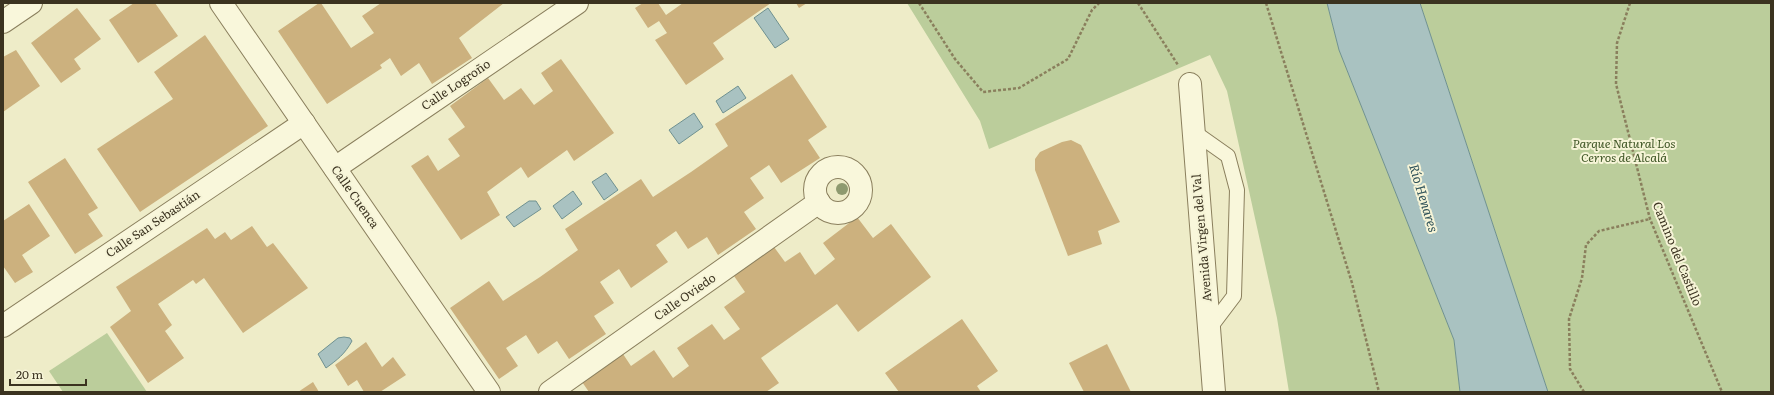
<svg xmlns="http://www.w3.org/2000/svg" width="1774" height="395" font-family="Literata,serif">
  <rect width="100%" height="100%" fill="#eeecc8"/>
  <g fill="#bbcd9b">
    <polygon points="907,3 1327,3 1339,50 1454,340 1460,392 1289,392 1277,318 1227,91 1210,55 989,149 980,121"/>
    <polygon points="1420,3 1771,3 1771,392 1548,392"/>
    <polygon points="107,333 147,392 63,392 49,371"/>
  </g>
  <g fill="#a9c2c1" stroke="#6f9190">
    <polygon points="1327,3 1420,3 1548,392 1460,392 1454,340 1339,50"/>
    <polygon points="768,8 789,39 775,48 754,18"/>
    <polygon points="738,86 746,98 723,113 716,101"/>
    <polygon points="694,113 703,127 679,144 669,130"/>
    <polygon points="606,173 618,190 604,200 592,182"/>
    <polygon points="573,191 582,204 562,219 553,206"/>
    <polygon points="529,201 536,201 541,209 514,227 506,217"/>
    <path d="M344,337L350,338L352,341C345,354 337,360 326,368L318,354L338,338Z"/>
  </g>
  <g fill="#ccb17e">
    <polygon points="134,3 155,3 178,36 138,63 109,20"/>
    <polygon points="319,3 321,3 351,48 374,33 362,16 381,3 504,3 459,38 472,58 432,84 419,63 401,76 390,58 380,65 382,68 327,104 278,31"/>
    <polygon points="643,3 658,3 666,15 683,3 771,3 713,43 724,59 686,85 655,40 667,33 659,21 648,28 635,8"/>
    <polygon points="796,3 807,3 799,8"/>
    <polygon points="77,8 101,39 74,59 81,69 61,83 31,43"/>
    <polygon points="205,35 268,126 140,212 97,149 173,99 154,72"/>
    <polygon points="16,50 40,86 3,112 3,57"/>
    <polygon points="561,59 614,133 574,161 567,150 528,178 521,167 487,192 500,215 461,240 411,166 428,155 438,171 460,156 448,139 465,127 450,106 488,78 504,100 521,88 534,105 553,91 541,73"/>
    <polygon points="792,74 827,127 808,140 820,158 781,183 769,165 750,178 764,198 744,212 756,229 718,255 707,237 688,249 676,231 656,245 668,262 631,288 619,269 600,282 614,303 594,316 606,334 569,359 557,341 538,354 526,335 506,348 518,366 499,379 450,308 489,281 503,301 540,277 578,250 565,229 641,179 653,197 691,172 728,146 715,124"/>
    <polygon points="1071,140 1081,145 1120,222 1098,231 1102,244 1068,256 1035,170 1035,159 1040,152 1062,142"/>
    <polygon points="65,158 98,208 88,214 103,236 75,254 28,182"/>
    <polygon points="29,204 50,236 22,255 33,272 15,283 3,266 3,221"/>
    <polygon points="857,217 873,238 891,224 931,277 858,332 837,304 761,358 779,383 766,392 589,392 580,379 621,351 631,366 654,350 673,378 689,366 677,348 712,324 724,340 740,329 724,307 745,292 734,276 774,247 785,262 800,252 815,275 835,259 823,243"/>
    <polygon points="252,226 267,247 273,243 308,288 243,333 204,278 196,284 193,280 158,304 172,325 165,331 184,358 148,383 110,327 131,311 116,287 207,228 215,239 225,232 231,240"/>
    <polygon points="962,319 998,371 977,386 981,392 899,392 885,373"/>
    <polygon points="366,342 382,367 393,357 406,375 380,392 364,392 357,380 348,386 335,365"/>
    <polygon points="1107,344 1131,392 1084,392 1069,363"/>
    <polygon points="313,382 319,392 298,392"/>
  </g>
  <g fill="none" stroke-linecap="round" stroke-linejoin="round">
    <g stroke="#8a7f5d" stroke-width="16">
      <polyline id="service" points="1194,132 1228,156 1237,190 1234,296 1209,329"/>
    </g>
    <g stroke="#8a7f5d" stroke-width="24">
      <g id="minor">
        <polyline points="221,3 489,392"/>
        <polyline points="3,22 31,3"/>
        <polyline points="1190,84 1214,392"/>
        <circle cx="838" cy="190" r="23"/>
        <polyline points="335,168 577,3"/>
        <polyline points="3,326 304,123"/>
        <polyline points="550,392 819,202"/>
      </g>
    </g>
    <g stroke="#8a7f5d" stroke-width="2.5" stroke-dasharray="3 2" stroke-linecap="butt">
      <polyline points="919,3 955,59 983,92 1019,88 1068,59 1092,10 1099,3"/>
      <polyline points="1138,3 1178,65"/>
      <polyline points="1266,3 1352,283 1379,392"/>
      <polyline points="1630,3 1617,43 1616,84 1650,219 1722,392"/>
      <polyline points="1584,392 1570,369 1569,319 1582,278 1586,245 1599,231 1650,219"/>
    </g>
    <use href="#service" stroke="#f9f7db" stroke-width="14"/>
    <use href="#minor" stroke="#f9f7db" stroke-width="22"/>
  </g>
  <circle fill="#8e9a6f" cx="842" cy="189" r="6"/>
  <g text-anchor="middle" stroke-width="4" stroke-linejoin="round" paint-order="stroke">
    <g font-size="12" fill="#3b3320" stroke="#f6f4d7">
      <text transform="translate(456 85) rotate(-34)" y="4">Calle Logroño</text>
      <text transform="translate(355 197) rotate(55)" y="4">Calle Cuenca</text>
      <text transform="translate(153 224) rotate(-34)" y="4">Calle San Sebastián</text>
      <text transform="translate(1202 238) rotate(-95)" y="4">Avenida Virgen del Val</text>
      <text transform="translate(1677 254) rotate(68)" y="4">Camino del Castillo</text>
      <text transform="translate(685 297) rotate(-35)" y="4">Calle Oviedo</text>
    </g>
    <g font-size="12" font-style="italic" fill="#405727" stroke="#f6f4d7">
      <text x="1624" y="148">Parque Natural Los<tspan x="1624" dy="14">Cerros de Alcalá</tspan></text>
    </g>
    <g font-size="13" font-style="italic" fill="#30535a" stroke="#f6f4d7">
      <text transform="translate(1424 198) rotate(73)" y="5">Río Henares</text>
    </g>
  </g>
  <rect width="1774" height="395" fill="none" stroke="#3b3320" stroke-width="8"/>
  <path d="M10 379v6h76v-6" fill="none" stroke="#3b3320" stroke-width="2"/>
  <text x="16" y="379" font-size="12" fill="#3b3320" stroke="#f6f4d7" stroke-width="3" paint-order="stroke">20 m</text>
</svg>
